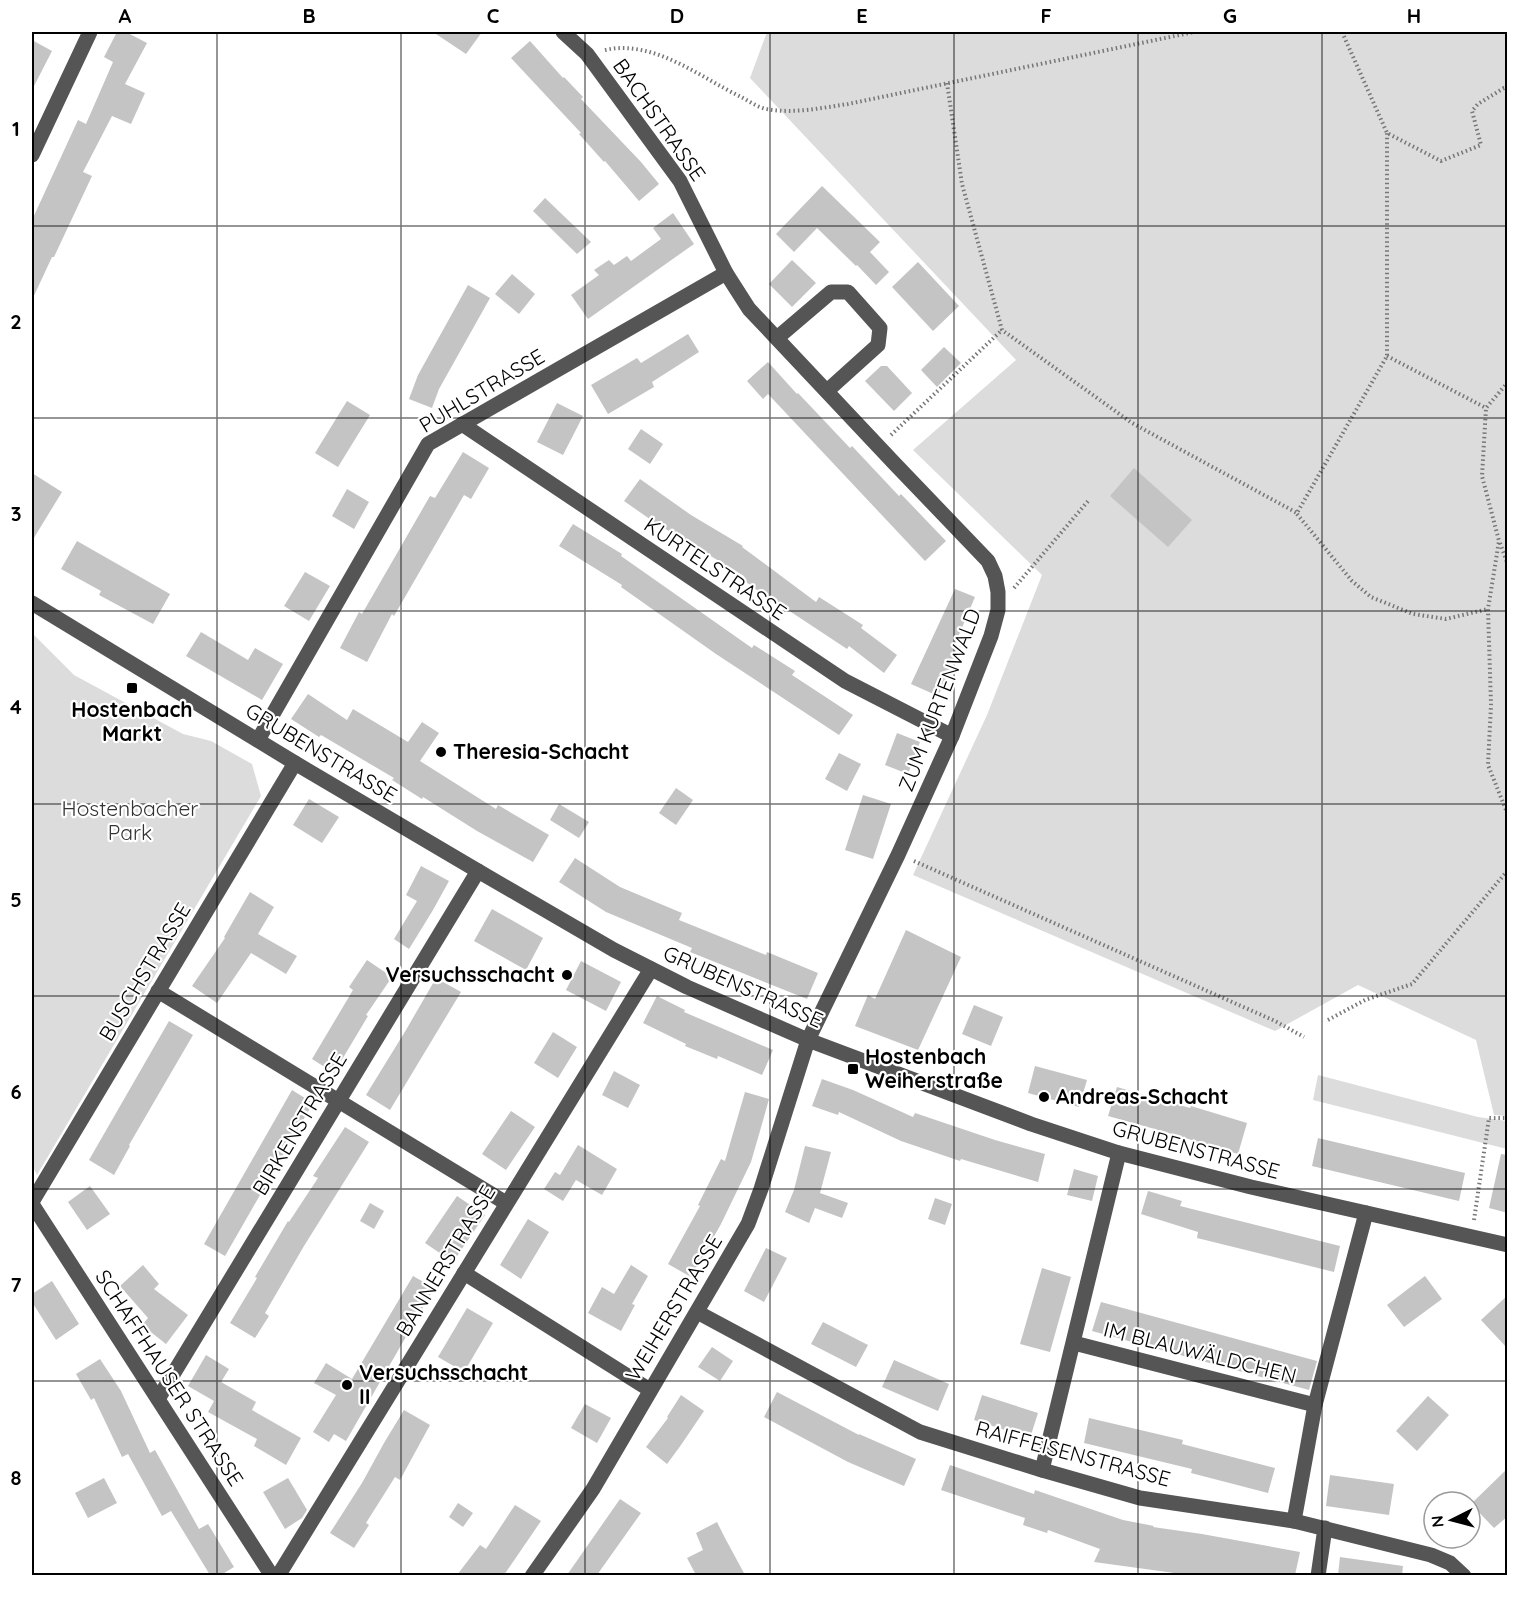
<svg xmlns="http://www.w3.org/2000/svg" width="1539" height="1607" font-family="Quicksand,sans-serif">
  <rect width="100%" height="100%" fill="#fff"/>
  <g fill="#dcdcdc">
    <polygon points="767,32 1507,32 1507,1116 1494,1115 1476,1040 1358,985 1275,1031 913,875 987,715 1042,575 913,450 1016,360 750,78"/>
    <polygon points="32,633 74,675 183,734 211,741 252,764 261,796 37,1175 32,1165"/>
    <polygon points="1318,1075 1478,1117 1507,1121 1507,1149 1313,1100"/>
  </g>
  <g fill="#c4c4c4">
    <polygon points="117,32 126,32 147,43 125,84 145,93 131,124 112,116 83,172 92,176 54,257 52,257 32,300 32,220 78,120 86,124 113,62 104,57"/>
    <polygon points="433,32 482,32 466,54"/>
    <polygon points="32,40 52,51 32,90"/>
    <polygon points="530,41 563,78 564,77 583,97 581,99 641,162 659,184 639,201 605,161 604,162 579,134 581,133 511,58"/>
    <polygon points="822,186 880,242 870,252 889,272 876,285 857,265 856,266 817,228 794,252 776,234"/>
    <polygon points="545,198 591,242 577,254 533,211"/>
    <polygon points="673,213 694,244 588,319 571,295 599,275 594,270 609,260 614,265 627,256 631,261 661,239 653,228"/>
    <polygon points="792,260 816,283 792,307 769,284"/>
    <polygon points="918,262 959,306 933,331 892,287"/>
    <polygon points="512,274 535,294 519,314 495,294"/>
    <polygon points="468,285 490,298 439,389 432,408 409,399 418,375"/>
    <polygon points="688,334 699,352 652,382 654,387 608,414 591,385 637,358 641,363"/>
    <polygon points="944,347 961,363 937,387 921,370"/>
    <polygon points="768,362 797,394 798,393 850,448 852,446 899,496 901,494 946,541 925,561 768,394 763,399 747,381"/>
    <polygon points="881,366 887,366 912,393 894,411 865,381"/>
    <polygon points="347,401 370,415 338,467 315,453"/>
    <polygon points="557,403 583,416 563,455 537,442"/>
    <polygon points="641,429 663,444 650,464 628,449"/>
    <polygon points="463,452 489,468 471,499 464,495 394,616 392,614 367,662 340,648 359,612 362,614 430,496 435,498"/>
    <polygon points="1134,468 1192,520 1168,547 1110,496"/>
    <polygon points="32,473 62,492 32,541"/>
    <polygon points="640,479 691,515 743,546 742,547 816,602 819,597 863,625 861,628 897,655 884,673 849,646 847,649 785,608 784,610 742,579 744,576 664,528 664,529 624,501"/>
    <polygon points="347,489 369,502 354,529 332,516"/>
    <polygon points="573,524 622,554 621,556 752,648 754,645 795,671 792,675 853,715 839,735 716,654 621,587 622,585 559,546"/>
    <polygon points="77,541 170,594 153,624 99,595 101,591 61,569"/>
    <polygon points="305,572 330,586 309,621 284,606"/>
    <polygon points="955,589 975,597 955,644 961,647 938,696 911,684"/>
    <polygon points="201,632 248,660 255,648 283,664 262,700 186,656"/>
    <polygon points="308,694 347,720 353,709 408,742 422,722 439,733 420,761 496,809 498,805 549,835 533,862 477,831 423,797 422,799 392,780 394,778 321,735 319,737 291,719"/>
    <polygon points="897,733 920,742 908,774 885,765"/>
    <polygon points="839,753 861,764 847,791 825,779"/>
    <polygon points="676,788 693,800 676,825 659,813"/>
    <polygon points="863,795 891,804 873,859 845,850"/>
    <polygon points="309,799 339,817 322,843 293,825"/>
    <polygon points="559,804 589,822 579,838 550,820"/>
    <polygon points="575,858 620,887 682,913 679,920 766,955 767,952 818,973 807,999 690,952 692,948 606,912 559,882"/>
    <polygon points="421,866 449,881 433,910 409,949 394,939 417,901 406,895"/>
    <polygon points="250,892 274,907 258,934 297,956 286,974 251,953 217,1003 192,986 225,938 224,937"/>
    <polygon points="492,909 543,938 526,970 474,941"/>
    <polygon points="906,930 961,957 918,1050 855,1026 868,995 875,999"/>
    <polygon points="367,960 392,977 366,1015 368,1016 334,1073 312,1059 353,990 349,987"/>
    <polygon points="581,961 621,982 606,1011 566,990"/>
    <polygon points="436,978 461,992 390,1110 366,1095 406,1030"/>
    <polygon points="657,996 685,1010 684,1012 773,1050 762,1075 718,1056 717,1059 685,1046 686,1044 643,1023"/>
    <polygon points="974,1005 1003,1017 991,1046 962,1034"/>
    <polygon points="169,1021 193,1035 129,1145 130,1146 114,1175 89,1160"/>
    <polygon points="553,1032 577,1047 558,1078 534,1063"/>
    <polygon points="1035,1066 1087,1080 1079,1107 1028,1093"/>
    <polygon points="614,1071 640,1085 628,1108 602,1095"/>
    <polygon points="822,1079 853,1090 913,1117 915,1113 995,1140 1045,1154 1038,1182 961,1159 960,1161 901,1141 839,1112 838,1115 812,1106"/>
    <polygon points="1117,1087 1190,1108 1191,1106 1247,1123 1238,1154 1162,1131 1108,1116"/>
    <polygon points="292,1090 313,1103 225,1256 204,1244"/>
    <polygon points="745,1092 769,1099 762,1124 751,1162 721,1224 691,1277 668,1264 700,1206 698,1205 721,1159 725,1161"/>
    <polygon points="511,1111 535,1127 506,1170 482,1154"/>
    <polygon points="345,1127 369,1142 304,1246 265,1313 269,1316 255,1338 230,1323 257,1278 255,1277 288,1221 289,1222 318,1178 313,1176"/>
    <polygon points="1318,1138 1465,1173 1459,1201 1312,1166"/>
    <polygon points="578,1145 617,1169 602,1195 576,1180 563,1201 544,1189 555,1172 560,1175"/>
    <polygon points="805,1146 831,1152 820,1193 848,1203 842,1218 815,1208 809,1223 785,1212 794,1190"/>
    <polygon points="1501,1154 1508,1155 1508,1213 1489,1208"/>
    <polygon points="1074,1169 1098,1176 1092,1201 1067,1195"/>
    <polygon points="90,1186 110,1214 87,1230 68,1202"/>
    <polygon points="1148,1191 1182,1201 1180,1206 1340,1246 1334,1272 1197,1238 1198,1232 1141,1214"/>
    <polygon points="457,1196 485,1215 453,1262 425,1243"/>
    <polygon points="935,1198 952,1204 945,1225 928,1219"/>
    <polygon points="370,1203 384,1211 374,1229 360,1221"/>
    <polygon points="528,1219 549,1232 521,1279 500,1265"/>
    <polygon points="766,1248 787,1258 764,1302 744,1291"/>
    <polygon points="143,1265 159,1284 154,1289 188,1315 166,1344 142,1325 148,1318 120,1286"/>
    <polygon points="631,1265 648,1276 632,1304 635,1305 621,1331 588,1313 602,1287 614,1294"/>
    <polygon points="1042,1268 1071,1277 1050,1352 1020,1344"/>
    <polygon points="413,1276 434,1288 346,1441 334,1434 329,1442 313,1432 336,1395 314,1383 326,1363 352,1379"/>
    <polygon points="1425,1276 1442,1299 1404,1327 1387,1305"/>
    <polygon points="52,1281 79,1324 56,1340 32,1302 32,1294"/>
    <polygon points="1508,1295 1508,1349 1481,1320"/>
    <polygon points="1101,1302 1317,1361 1309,1390 1092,1331"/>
    <polygon points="467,1308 493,1323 464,1372 438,1357"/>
    <polygon points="823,1322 868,1345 856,1367 811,1344"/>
    <polygon points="712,1347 733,1361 720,1381 698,1367"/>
    <polygon points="206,1355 229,1369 221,1382 256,1402 252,1410 301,1438 286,1465 254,1446 257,1439 208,1412 214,1401 188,1386"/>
    <polygon points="100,1359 121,1391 150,1453 155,1450 199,1529 208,1524 234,1567 221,1575 210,1575 171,1511 162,1516 128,1454 122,1457 94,1398 91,1400 76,1374"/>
    <polygon points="894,1360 949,1384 938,1411 882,1387"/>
    <polygon points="777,1392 859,1435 859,1434 916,1459 904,1486 848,1462 764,1417"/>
    <polygon points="681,1395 704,1411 681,1445 667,1464 646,1447 668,1418 667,1417"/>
    <polygon points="982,1395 1038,1413 1030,1438 974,1420"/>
    <polygon points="1428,1396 1449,1415 1417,1451 1396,1431"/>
    <polygon points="585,1404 611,1418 597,1443 571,1428"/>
    <polygon points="404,1410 430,1425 400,1480 395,1477 366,1523 369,1525 354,1548 330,1533 362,1483 384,1443"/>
    <polygon points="1089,1418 1183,1440 1182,1444 1275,1468 1268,1493 1191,1473 1192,1469 1084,1443"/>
    <polygon points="950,1465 1034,1494 1035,1490 1123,1520 1154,1526 1153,1527 1202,1534 1300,1552 1295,1575 1189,1575 1094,1562 1100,1549 1048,1530 1047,1533 1023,1525 1025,1518 941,1490"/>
    <polygon points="1508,1468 1508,1516 1494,1528 1471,1504"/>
    <polygon points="1330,1475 1394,1484 1389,1515 1326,1506"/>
    <polygon points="104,1478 117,1503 88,1518 75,1493"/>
    <polygon points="288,1478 307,1510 302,1518 285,1529 263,1492"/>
    <polygon points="620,1499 641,1513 597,1575 567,1575"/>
    <polygon points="458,1503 473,1513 463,1527 449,1517"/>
    <polygon points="515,1505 541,1521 504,1575 457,1575 480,1545 486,1549"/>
    <polygon points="717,1522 725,1538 745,1575 696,1575 687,1558 703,1550 696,1533"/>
    <polygon points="1340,1557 1403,1566 1402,1575 1338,1575"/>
  </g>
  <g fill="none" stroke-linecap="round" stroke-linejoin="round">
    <g stroke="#777" stroke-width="4" stroke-dasharray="1.5 3" stroke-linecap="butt">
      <polyline points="1342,32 1387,133 1441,161 1481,145 1472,111 1478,104 1504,88 1508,88"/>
      <path d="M605,50C653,39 700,77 741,97C749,101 757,107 766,109C793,114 821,108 848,104L1194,32"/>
      <polyline points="947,83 962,184 1002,330 1132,423 1297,513 1387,356 1387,133"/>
      <polyline points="1387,356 1486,408"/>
      <polyline points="1508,382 1486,408 1482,476 1499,541 1488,609 1491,705 1488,765 1508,815"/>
      <polyline points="891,435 1002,330"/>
      <polyline points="1297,514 1352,581 1371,597 1413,614 1446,619 1488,609"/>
      <polyline points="1500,543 1508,565"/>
      <polyline points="1014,588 1089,500"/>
      <polyline points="914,861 1275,1021 1304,1037"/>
      <polyline points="1328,1020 1365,1000 1412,984 1508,870"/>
      <polyline points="1474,1220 1489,1118 1508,1118"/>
    </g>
    <g stroke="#555" stroke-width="15">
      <polyline points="32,155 90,32"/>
      <polyline points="777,338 831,292 848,292 880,328 878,345 827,391"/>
      <polyline points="462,424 845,681 952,736"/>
      <polyline points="32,603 295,763 478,871 614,950 687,987 808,1040 1031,1124 1119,1153 1251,1187 1508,1245"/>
      <polyline points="258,740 428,444 726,273"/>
      <polyline points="158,991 506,1203"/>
      <polyline points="32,1202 295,763"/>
      <polyline points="32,1204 272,1576"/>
      <polyline points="464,1273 650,1390"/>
      <polyline points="697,1312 920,1432 1042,1470 1140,1498 1294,1521 1431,1555 1450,1563 1464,1576"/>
      <polyline points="1074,1343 1315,1405"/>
      <polyline points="158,1399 478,871"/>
      <polyline points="1042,1470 1119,1153"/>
      <polyline points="1294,1521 1315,1405 1366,1213"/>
      <polyline points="278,1576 651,969"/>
      <polyline points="532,1576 593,1489 748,1224 761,1189 808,1040 898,855 952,736 991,636 998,610 998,592 995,576 988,561 895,464 749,309 726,273 680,181 587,54 563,32"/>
      <polyline points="1318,1576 1325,1528"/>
    </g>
  </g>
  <path fill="none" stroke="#000" stroke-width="1.5" stroke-opacity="0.55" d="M217,32V1576M401,32V1576M585,32V1576M770,32V1576M954,32V1576M1138,32V1576M1322,32V1576M32,226H1508M32,418H1508M32,611H1508M32,804H1508M32,996H1508M32,1189H1508M32,1381H1508"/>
  <g fill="#000" stroke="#fff" stroke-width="2">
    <rect x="126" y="682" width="12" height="12" rx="3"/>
    <circle cx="441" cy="752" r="6"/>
    <circle cx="567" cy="975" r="6"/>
    <rect x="847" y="1063" width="12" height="12" rx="3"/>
    <circle cx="1044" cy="1097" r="6"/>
    <circle cx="347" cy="1385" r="6"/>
  </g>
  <g text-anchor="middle" stroke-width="4.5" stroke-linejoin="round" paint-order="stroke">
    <g font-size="21" fill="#000" stroke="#fff">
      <text transform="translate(659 120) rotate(55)" y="7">BACHSTRASSE</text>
      <text transform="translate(482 391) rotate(-31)" y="7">PUHLSTRASSE</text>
      <text transform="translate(715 569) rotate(34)" y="7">KURTELSTRASSE</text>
      <text transform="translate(940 700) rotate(-69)" y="7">ZUM KURTENWALD</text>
      <text transform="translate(321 753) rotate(31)" y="7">GRUBENSTRASSE</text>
      <text transform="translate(145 972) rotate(-59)" y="7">BUSCHSTRASSE</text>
      <text transform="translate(743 987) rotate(24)" y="7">GRUBENSTRASSE</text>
      <text transform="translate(300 1124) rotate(-59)" y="7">BIRKENSTRASSE</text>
      <text transform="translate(1196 1150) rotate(15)" y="7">GRUBENSTRASSE</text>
      <text transform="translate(446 1261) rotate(-59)" y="7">BANNERSTRASSE</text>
      <text transform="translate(674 1308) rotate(-59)" y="7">WEIHERSTRASSE</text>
      <text transform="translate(1200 1353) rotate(14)" y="7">IM BLAUWÄLDCHEN</text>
      <text transform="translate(169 1378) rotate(57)" y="7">SCHAFFHAUSER STRASSE</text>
      <text transform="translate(1073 1454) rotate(15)" y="7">RAIFFEISENSTRASSE</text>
    </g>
    <g font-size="21" font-weight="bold" fill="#000" stroke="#fff" text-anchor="start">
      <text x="132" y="717" text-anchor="middle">Hostenbach<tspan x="132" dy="24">Markt</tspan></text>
      <text x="453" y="759">Theresia-Schacht</text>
      <text x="555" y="982" text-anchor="end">Versuchsschacht</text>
      <text x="865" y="1064">Hostenbach<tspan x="865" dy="24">Weiherstraße</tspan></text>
      <text x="1056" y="1104">Andreas-Schacht</text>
      <text x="359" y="1380">Versuchsschacht<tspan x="359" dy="24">II</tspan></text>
    </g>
    <g font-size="21" fill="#333" stroke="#fff">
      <text x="130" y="816">Hostenbacher<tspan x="130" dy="24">Park</tspan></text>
    </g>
  </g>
  <rect width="1539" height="1607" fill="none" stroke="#ffffff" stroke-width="66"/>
  <g transform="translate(1452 1520) rotate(264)"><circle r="28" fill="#ffffff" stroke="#999999" stroke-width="1.5"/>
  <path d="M0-4.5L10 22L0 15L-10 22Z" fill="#000000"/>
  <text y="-9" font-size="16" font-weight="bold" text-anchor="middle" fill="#000000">N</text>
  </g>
  <rect x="33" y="33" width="1473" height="1541" fill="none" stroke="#000" stroke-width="2"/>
  <g font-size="20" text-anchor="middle" font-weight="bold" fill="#000">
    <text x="125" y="23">A</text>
    <text x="309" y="23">B</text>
    <text x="493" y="23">C</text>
    <text x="677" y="23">D</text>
    <text x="862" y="23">E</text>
    <text x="1046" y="23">F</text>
    <text x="1230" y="23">G</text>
    <text x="1414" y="23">H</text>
    <text x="16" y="136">1</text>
    <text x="16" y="329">2</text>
    <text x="16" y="521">3</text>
    <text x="16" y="714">4</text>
    <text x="16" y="907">5</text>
    <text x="16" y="1099">6</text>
    <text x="16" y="1292">7</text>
    <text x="16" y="1485">8</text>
  </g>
</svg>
